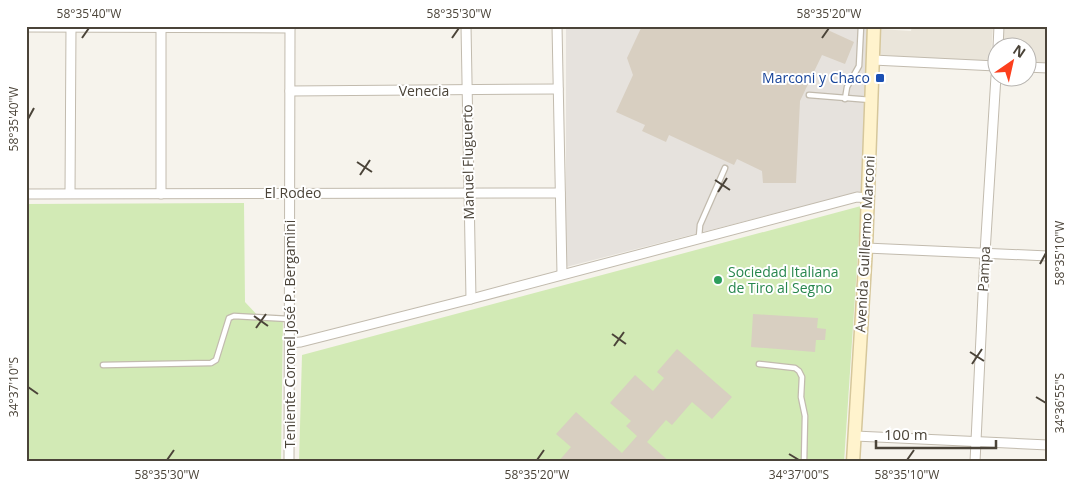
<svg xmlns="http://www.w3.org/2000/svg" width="1074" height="488" font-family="'Open Sans',sans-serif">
  <rect width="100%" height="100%" fill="#f6f3ec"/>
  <g fill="#eae5da">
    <polygon points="912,26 993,26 991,56 987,61 983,62 881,55 879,51 880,29 911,31"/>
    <polygon points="1002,26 1048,26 1048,65 1027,64 1026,48 1000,48"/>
  </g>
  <polygon fill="#e6e2dd" points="566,26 869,26 863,191 566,267"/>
  <g fill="#d2eab5">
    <polygon points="244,203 245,302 258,316 283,316 281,462 26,462 26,204"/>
    <polygon points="861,206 844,462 299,462 302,355"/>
  </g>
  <g fill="#d8cfc1">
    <polygon points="642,26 819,26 854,42 845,64 822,55 800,101 796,183 763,183 762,171 737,159 734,165 669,135 666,142 642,131 645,125 616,112 633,75 627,58"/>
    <polygon points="753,314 818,318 817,328 826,329 825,340 816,340 815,352 751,347"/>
    <polygon points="677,349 732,397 712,419 692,402 672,425 666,420 647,442 670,462 558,462 571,447 556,434 576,412 622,453 637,436 626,426 631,421 610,403 635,375 653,391 664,378 657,372"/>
  </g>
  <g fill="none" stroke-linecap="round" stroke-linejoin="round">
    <g stroke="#c2bbae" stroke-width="7">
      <g id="service">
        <polyline points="809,95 871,100"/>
        <polyline points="845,99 847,87 859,66 861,26"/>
        <polyline points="699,237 700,225 725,168"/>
        <polyline points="759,364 795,368 799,371 802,377 801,397 805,416 804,462"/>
        <polyline points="103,365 211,363 216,360 229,318 234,316 289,319"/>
      </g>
    </g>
    <g stroke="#c2bbae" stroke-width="11">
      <g id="minor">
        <polyline points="466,26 471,299"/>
        <polyline points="557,26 562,274"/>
        <polyline points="26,27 290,28"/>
        <polyline points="998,48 999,26"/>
        <polyline points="873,60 996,66"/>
        <polyline points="1026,67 1048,68"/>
        <polyline points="290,91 558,89"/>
        <polyline points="70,193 71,26"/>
        <polyline points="26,194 560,193"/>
        <polyline points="161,194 161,26"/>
        <polyline points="866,248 1048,256"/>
        <polyline points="290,343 301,342 471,299 857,197 868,198"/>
        <polyline points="855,436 1048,445"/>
        <polyline points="289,462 290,26"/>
        <polyline points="975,462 985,253 996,76"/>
      </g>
    </g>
    <g stroke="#d6c79b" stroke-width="15">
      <polyline id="secondary" points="853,462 866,248 874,26"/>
    </g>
    <use href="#service" stroke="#fff" stroke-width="4.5"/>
    <use href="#minor" stroke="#fff" stroke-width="9"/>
    <use href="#secondary" stroke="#fff3cd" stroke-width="12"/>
  </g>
  <path fill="none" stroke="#4b4439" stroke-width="2" d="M82,38L89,28M452,38L459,28M822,38L829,28M28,119L34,108M357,162L372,172M360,175L370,160M715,180L730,190M718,192L727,178M1040,264L1046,253M254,316L268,326M256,328L266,314M612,334L626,344M614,346L624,332M970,352L984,361M972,364L982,349M28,387L38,394M1036,397L1046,403M789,454L799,460M167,460L174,450M537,460L544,450M907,460L914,450"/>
  <rect fill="#1a4fb4" stroke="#fff" stroke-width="2" x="875" y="73" width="10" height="10" rx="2.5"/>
  <circle fill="#2e9e5b" stroke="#fff" stroke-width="2" cx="718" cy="280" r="5"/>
  <g text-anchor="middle" stroke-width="4" stroke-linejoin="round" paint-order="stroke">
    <g font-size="14" fill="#164399" stroke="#fff" text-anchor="end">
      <text x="870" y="83">Marconi y Chaco</text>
    </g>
    <g font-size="14" fill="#4b4439" stroke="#fff">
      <text x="424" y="96">Venecia</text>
      <text transform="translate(468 162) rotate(-91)" y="5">Manuel Fluguerto</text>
      <text x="293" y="198">El Rodeo</text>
      <text transform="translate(865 244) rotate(-87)" y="5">Avenida Guillermo Marconi</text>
      <text transform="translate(984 269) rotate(-87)" y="5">Pampa</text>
      <text transform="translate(290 334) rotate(-90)" y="5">Teniente Coronel José P. Bergamini</text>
    </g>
    <g font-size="14" fill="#27864d" stroke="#fff" text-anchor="start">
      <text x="728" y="277">Sociedad Italiana<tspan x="728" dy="16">de Tiro al Segno</tspan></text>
    </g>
  </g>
  <rect width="1074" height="488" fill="none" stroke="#ffffff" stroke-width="55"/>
  <g transform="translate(1012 62) rotate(34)"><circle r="24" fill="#ffffff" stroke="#b7b4b0"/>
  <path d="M0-4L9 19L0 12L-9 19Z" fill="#fc3f1d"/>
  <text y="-8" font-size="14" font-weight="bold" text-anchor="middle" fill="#4b4439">N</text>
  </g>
  <path d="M876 440v8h120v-8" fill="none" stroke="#4b4439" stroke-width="2.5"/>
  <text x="884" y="440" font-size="15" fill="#4b4439" stroke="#ffffff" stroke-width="4" paint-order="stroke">100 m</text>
  <rect x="28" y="28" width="1018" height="432" fill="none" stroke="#4b4439" stroke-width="2"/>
  <g font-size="12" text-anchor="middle" fill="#4b4439">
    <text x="89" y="18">58°35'40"W</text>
    <text x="459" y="18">58°35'30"W</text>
    <text x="829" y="18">58°35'20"W</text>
    <text transform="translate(14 119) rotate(-90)" y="4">58°35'40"W</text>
    <text transform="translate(1060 253) rotate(-90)" y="4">58°35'10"W</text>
    <text transform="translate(14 387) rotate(-90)" y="4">34°37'10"S</text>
    <text transform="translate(1060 403) rotate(-90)" y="4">34°36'55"S</text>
    <text x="167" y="479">58°35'30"W</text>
    <text x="537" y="479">58°35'20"W</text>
    <text x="799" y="479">34°37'00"S</text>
    <text x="907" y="479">58°35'10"W</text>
  </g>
</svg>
